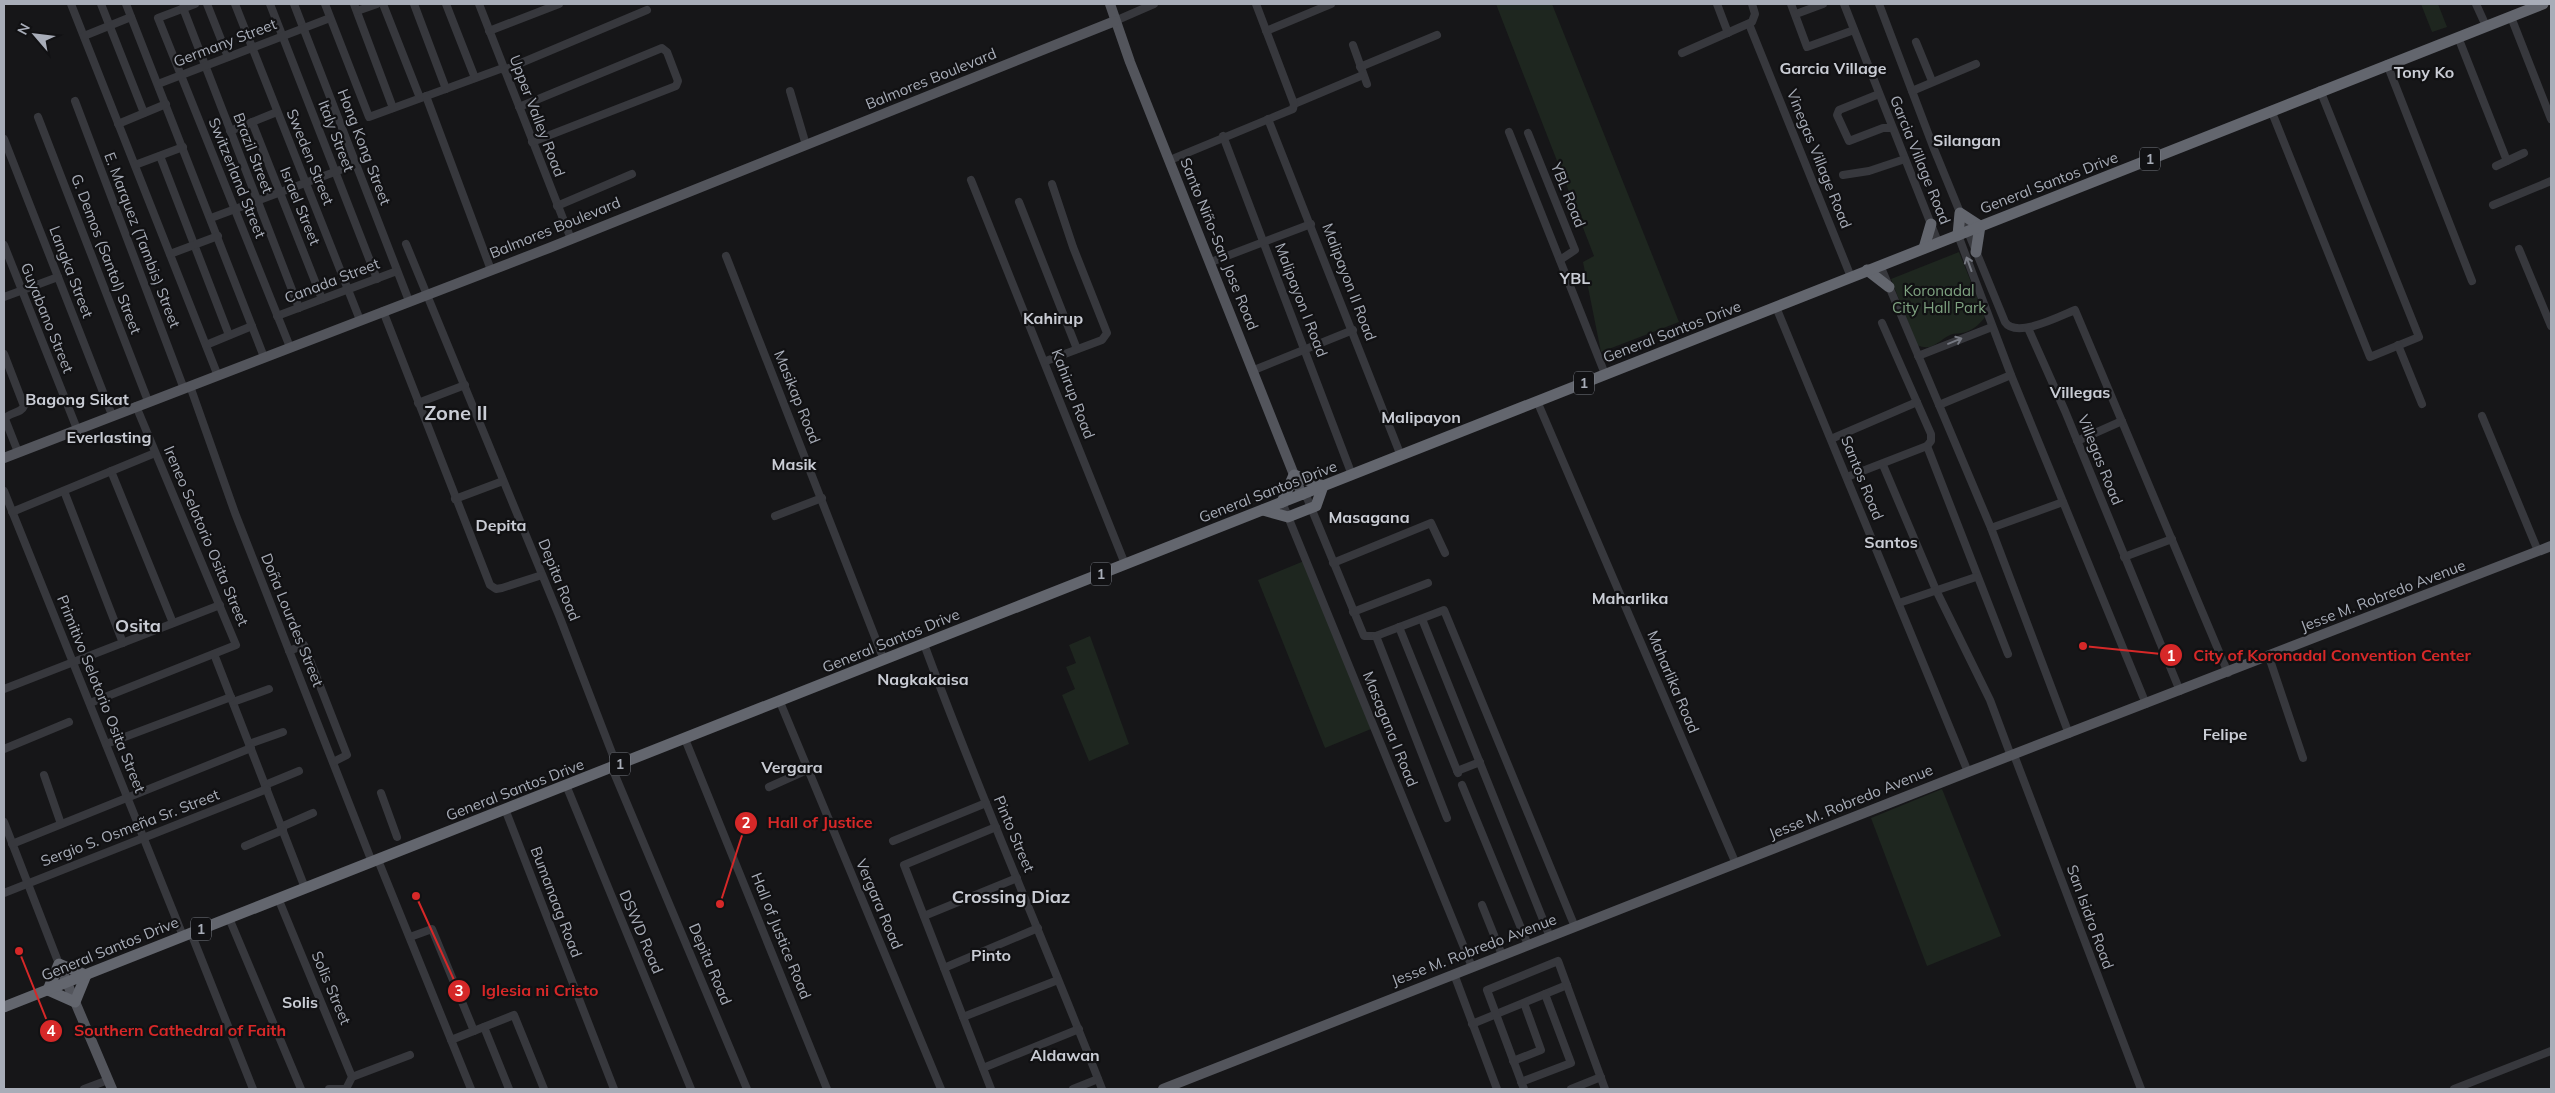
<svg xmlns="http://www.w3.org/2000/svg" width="2555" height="1093" font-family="Mulish,sans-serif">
  <rect width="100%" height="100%" fill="#161618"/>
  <g fill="#1e261f">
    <polygon points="1496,4 1552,4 1679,322 1601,352 1583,262 1594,256"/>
    <polygon points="2421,4 2438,4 2447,27 2432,32"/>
    <path d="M1959,252L1985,317C1980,324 1971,332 1962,333C1957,334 1954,333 1950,335C1938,341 1932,352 1917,345L1891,279Z"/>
    <polygon points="1304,561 1371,729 1325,748 1258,580"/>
    <polygon points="1090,636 1129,744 1085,763 1089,761 1062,695 1075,689 1066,667 1076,663 1069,645"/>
    <polygon points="1942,789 2001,936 1927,966 1871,818"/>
  </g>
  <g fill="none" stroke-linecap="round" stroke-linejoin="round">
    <g stroke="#37383d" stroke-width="8">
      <polyline points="71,4 218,376"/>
      <polyline points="101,4 144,113"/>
      <polyline points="126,4 264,357"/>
      <polyline points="195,4 158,18 290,347"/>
      <polyline points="207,4 228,57"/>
      <polyline points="235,4 360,320"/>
      <polyline points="270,4 377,279"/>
      <polyline points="294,4 409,301"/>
      <polyline points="325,4 369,117 503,68"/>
      <polyline points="354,4 393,108"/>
      <polyline points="383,4 420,98"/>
      <polyline points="414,4 446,89"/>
      <polyline points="446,4 475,78"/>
      <polyline points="479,4 571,239"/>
      <polyline points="1717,4 1728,33"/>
      <polyline points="1791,4 1807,47 1854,30"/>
      <polyline points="1844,4 1938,242"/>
      <path d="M1879,4L1934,149L2005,322C2016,339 2060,316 2075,310L2228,673"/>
      <polyline points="2476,4 2486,26"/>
      <polyline points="183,8 299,308"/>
      <polyline points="357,11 377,4"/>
      <polyline points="1796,14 1823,4"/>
      <polyline points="2511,17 2551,119"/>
      <polyline points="1115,21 1154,4"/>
      <polyline points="1749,24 1851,277"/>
      <polyline points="489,31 559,4"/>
      <polyline points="1266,31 1331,4"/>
      <polyline points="84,36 131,17"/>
      <polyline points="2458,37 2507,161"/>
      <polyline points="1916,42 1932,81"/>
      <polyline points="1353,45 1367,84"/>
      <polyline points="1682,53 1752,22 1755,14 1752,4"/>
      <polyline points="2387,64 2472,281"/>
      <polyline points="1360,67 1437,35"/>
      <polyline points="504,70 647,10"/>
      <polyline points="158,84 330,18"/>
      <polyline points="790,91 806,145"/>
      <polyline points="1912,91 1976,64"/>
      <polyline points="1879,94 1839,110 1837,115 1849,141 1883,128 1892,128"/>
      <polyline points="426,96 491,270"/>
      <polyline points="75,101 184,389"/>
      <polyline points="1294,104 1363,75"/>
      <polyline points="519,107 662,48 667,52 678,81 676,86 532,142"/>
      <polyline points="2271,110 2370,357 2419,337 2320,90"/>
      <polyline points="38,117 148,401"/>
      <polyline points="1268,119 1401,456"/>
      <polyline points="252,122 322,299"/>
      <polyline points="118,124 166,104"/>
      <polyline points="230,131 277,112"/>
      <polyline points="1509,132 1605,374"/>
      <polyline points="1528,133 1575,250 1560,260"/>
      <polyline points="1223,136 1352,475"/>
      <polyline points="4,139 112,415"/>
      <polyline points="160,156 229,335"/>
      <polyline points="1170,160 1293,109 1294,104 1256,4"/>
      <polyline points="135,165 183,147"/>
      <polyline points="2496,166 2524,153"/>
      <polyline points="1843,175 1869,171 1905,159"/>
      <polyline points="971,180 1125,564"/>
      <polyline points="1019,202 1077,349"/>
      <polyline points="2493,205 2551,181"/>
      <polyline points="557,206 632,174"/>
      <polyline points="211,218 356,164"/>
      <polyline points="1958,235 2011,375 2146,704"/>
      <polyline points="406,244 560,618 617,766"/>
      <polyline points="4,245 77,429"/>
      <polyline points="2519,249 2551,326"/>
      <polyline points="170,254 218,236"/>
      <polyline points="726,256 884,660"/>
      <polyline points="1211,262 1311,224"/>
      <polyline points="1880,265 1991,528 2069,734"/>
      <polyline points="4,297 58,277"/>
      <polyline points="1776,307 1968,772"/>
      <polyline points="383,311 490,585 496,589 502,588 542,575"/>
      <polyline points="277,316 397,271"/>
      <polyline points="1882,323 1931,434 1931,441 1927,446"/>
      <polyline points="2028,328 2065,411 2180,691"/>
      <polyline points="206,345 252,326"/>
      <polyline points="2398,345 2422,404"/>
      <path d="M4,354L24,406C21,414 9,412 5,419L18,452"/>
      <polyline points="1918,356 1992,327"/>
      <polyline points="1046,361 1102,340 1107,333 1073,247 1052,184"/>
      <polyline points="1254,370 1353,330"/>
      <polyline points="190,386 235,513 372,862"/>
      <polyline points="1537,401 1736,864"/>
      <polyline points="418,403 465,385"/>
      <polyline points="1939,405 2011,375"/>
      <polyline points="2482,416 2538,551"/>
      <polyline points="1831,439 1917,402"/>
      <polyline points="2077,441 2122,421"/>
      <polyline points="1883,465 1936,590 1990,700 2011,756"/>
      <polyline points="111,471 173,623"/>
      <polyline points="1847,477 1927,446 2008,654"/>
      <polyline points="4,491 183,936"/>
      <polyline points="64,491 123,643"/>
      <polyline points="1305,493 1364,636 1376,636 1444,610 1575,927"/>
      <polyline points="455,499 503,481"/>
      <polyline points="1282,502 1472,967"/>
      <polyline points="12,512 155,453"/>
      <polyline points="775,516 822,498"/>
      <polyline points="1991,528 2063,502"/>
      <polyline points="2124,557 2172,539"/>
      <polyline points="1333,563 1431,523 1445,553"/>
      <polyline points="1899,603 1976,577"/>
      <polyline points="1353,612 1428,583"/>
      <polyline points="1422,619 1550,937"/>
      <polyline points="1399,627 1458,773"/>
      <polyline points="1376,636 1447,818"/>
      <path d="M924,644C979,794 1044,940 1102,1089"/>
      <polyline points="289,651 304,645 347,755 333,762"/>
      <polyline points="214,654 305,888"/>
      <polyline points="2269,657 2303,758"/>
      <polyline points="4,689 220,605"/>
      <polyline points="233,702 269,689"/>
      <polyline points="780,702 941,1089"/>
      <polyline points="90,703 236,645 136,406"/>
      <polyline points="685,739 827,1089"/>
      <polyline points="106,744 231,697"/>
      <polyline points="249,744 283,732"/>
      <polyline points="4,749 69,722"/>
      <polyline points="2014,755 2141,1089"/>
      <polyline points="612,768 747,1089"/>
      <polyline points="1457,771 1480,762"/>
      <polyline points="44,775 61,824"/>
      <polyline points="265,785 299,771"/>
      <polyline points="566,785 691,1089"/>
      <polyline points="1462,785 1528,945"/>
      <polyline points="769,787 807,770"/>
      <polyline points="381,793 397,837"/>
      <polyline points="505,809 614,1089"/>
      <polyline points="4,822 59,964"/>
      <polyline points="281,827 313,813"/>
      <polyline points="893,841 986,803"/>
      <polyline points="12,844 251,748"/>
      <polyline points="245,846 283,830"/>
      <polyline points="378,860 471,1089"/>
      <polyline points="4,893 267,789"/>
      <polyline points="278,898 352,1077 346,1089"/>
      <polyline points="1482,905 1502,955"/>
      <polyline points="924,916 1017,878"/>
      <polyline points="229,918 301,1089"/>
      <polyline points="191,933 253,1089"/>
      <polyline points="410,937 432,929 474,1031"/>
      <polyline points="944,968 1038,928"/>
      <polyline points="1454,974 1497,1089"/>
      <polyline points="963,1017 1058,980"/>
      <polyline points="1472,1024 1567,985"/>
      <polyline points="484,1027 509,1089"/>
      <polyline points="451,1040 514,1015 544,1089"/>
      <polyline points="1513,1061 1541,1050 1524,1003"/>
      <polyline points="983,1068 1079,1029"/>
      <polyline points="352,1077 410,1055"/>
      <polyline points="1521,1082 1571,1063 1545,994"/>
      <polyline points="84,1089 108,1080"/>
      <polyline points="329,1089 344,1089"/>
      <polyline points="991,1089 904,865 996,827"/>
      <polyline points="1073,1089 1098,1079"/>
      <polyline points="1524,1089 1487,990 1558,961 1605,1089"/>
      <polyline points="1571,1089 1601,1077"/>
      <polyline points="2454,1089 2551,1051"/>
    </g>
    <g stroke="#53555c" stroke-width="10">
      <polyline points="1110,4 1130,62 1302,495"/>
      <polyline points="4,458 549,248 1115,21"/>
      <polyline points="59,964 112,1089"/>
      <polyline points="1163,1089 1968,772 2551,546"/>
    </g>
    <g stroke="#63666e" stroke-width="11">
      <polyline points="1958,235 1960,213 1980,226"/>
      <polyline points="1924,248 1931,224"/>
      <polyline points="1976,252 1980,226"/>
      <polyline points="1867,270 1889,287"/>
      <polyline points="1282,502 1294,475 1323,486"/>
      <polyline points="1263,510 1288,517 1316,506 1323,486"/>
      <polyline points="48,990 75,1002 86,975"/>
      <polyline points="48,990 59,964 86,975"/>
      <polyline points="4,1007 2543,4"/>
    </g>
  </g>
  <defs><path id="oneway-shaft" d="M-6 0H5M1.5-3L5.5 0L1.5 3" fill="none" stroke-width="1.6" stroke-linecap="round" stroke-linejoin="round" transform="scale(1.25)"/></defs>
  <g stroke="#757881">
    <use href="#oneway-shaft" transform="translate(1969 264) rotate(-110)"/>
    <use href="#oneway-shaft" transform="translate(1955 341) rotate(-22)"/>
  </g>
  <g text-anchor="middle" stroke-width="4.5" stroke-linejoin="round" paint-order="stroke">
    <g fill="#111113" stroke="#7b7e86" stroke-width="1">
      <rect x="2140" y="147.5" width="20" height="23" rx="4"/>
      <rect x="1574" y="371.5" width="20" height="23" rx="4"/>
      <rect x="1091" y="562.5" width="20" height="23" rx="4"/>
      <rect x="610" y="752.5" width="20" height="23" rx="4"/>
      <rect x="191" y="917.5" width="20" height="23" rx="4"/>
    </g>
    <g font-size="14" font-weight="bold" fill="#a8adb8">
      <text x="2150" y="164">1</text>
      <text x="1584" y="388">1</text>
      <text x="1101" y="579">1</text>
      <text x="620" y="769">1</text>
      <text x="201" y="934">1</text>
    </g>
    <g font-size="15" fill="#a8adb8" stroke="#111113">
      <text transform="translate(225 43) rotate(-21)" y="5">Germany Street</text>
      <text transform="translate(931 79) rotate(-22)" y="5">Balmores Boulevard</text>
      <text transform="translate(537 116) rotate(69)" y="5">Upper Valley Road</text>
      <text transform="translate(336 136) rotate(69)" y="5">Italy Street</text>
      <text transform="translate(364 147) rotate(69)" y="5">Hong Kong Street</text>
      <text transform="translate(253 153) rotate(69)" y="5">Brazil Street</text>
      <text transform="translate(310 157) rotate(68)" y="5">Sweden Street</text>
      <text transform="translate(1819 159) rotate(68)" y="5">Vinegas Village Road</text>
      <text transform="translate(1920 160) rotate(68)" y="5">Garcia Village Road</text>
      <text transform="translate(237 178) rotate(68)" y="5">Switzerland Street</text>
      <text transform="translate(2049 183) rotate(-21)" y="5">General Santos Drive</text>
      <text transform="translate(1568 195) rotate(68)" y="5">YBL Road</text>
      <text transform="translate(300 206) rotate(68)" y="5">Israel Street</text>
      <text transform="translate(555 228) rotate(-22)" y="5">Balmores Boulevard</text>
      <text transform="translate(142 240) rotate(69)" y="5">E. Marquez (Tambis) Street</text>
      <text transform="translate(1219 244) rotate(68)" y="5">Santo Niño-San Jose Road</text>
      <text transform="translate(106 254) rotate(69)" y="5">G. Demos (Santol) Street</text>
      <text transform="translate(71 272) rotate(69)" y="5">Langka Street</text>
      <text transform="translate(332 281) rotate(-21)" y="5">Canada Street</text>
      <text transform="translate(1349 282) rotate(69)" y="5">Malipayon II Road</text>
      <text transform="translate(1301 300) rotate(69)" y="5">Malipayon I Road</text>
      <text transform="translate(47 318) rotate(68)" y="5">Guyabano Street</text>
      <text transform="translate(1672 332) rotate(-21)" y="5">General Santos Drive</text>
      <text transform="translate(1073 394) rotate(69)" y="5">Kahirup Road</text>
      <text transform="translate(797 397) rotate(68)" y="5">Masikap Road</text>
      <text transform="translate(2100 460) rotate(68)" y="5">Villegas Road</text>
      <text transform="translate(1862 478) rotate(68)" y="5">Santos Road</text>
      <text transform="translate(1268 492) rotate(-21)" y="5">General Santos Drive</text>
      <text transform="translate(206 536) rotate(67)" y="5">Ireneo Selotorio Osita Street</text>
      <text transform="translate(559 580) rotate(68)" y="5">Depita Road</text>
      <text transform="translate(2383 596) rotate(-21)" y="5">Jesse M. Robredo Avenue</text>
      <text transform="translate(292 620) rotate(68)" y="5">Doña Lourdes Street</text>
      <text transform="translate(891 641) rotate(-22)" y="5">General Santos Drive</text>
      <text transform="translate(1673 682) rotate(67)" y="5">Maharlika Road</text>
      <text transform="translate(101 694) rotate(68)" y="5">Primitivo Selotorio Osita Street</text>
      <text transform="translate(1390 729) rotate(68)" y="5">Masagana I Road</text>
      <text transform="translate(515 790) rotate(-21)" y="5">General Santos Drive</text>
      <text transform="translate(1851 802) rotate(-22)" y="5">Jesse M. Robredo Avenue</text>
      <text transform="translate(130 828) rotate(-21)" y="5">Sergio S. Osmeña Sr. Street</text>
      <text transform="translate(1014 834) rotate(67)" y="5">Pinto Street</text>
      <text transform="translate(556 902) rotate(69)" y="5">Bumanaag Road</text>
      <text transform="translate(879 904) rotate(67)" y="5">Vergara Road</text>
      <text transform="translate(2090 917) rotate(70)" y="5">San Isidro Road</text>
      <text transform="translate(641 932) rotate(67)" y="5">DSWD Road</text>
      <text transform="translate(781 936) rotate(68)" y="5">Hall of Justice Road</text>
      <text transform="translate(110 949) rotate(-22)" y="5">General Santos Drive</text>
      <text transform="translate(1474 950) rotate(-21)" y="5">Jesse M. Robredo Avenue</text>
      <text transform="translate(710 964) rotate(67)" y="5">Depita Road</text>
      <text transform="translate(331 988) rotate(67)" y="5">Solis Street</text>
    </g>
    <g font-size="15" fill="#7fa381" stroke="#111113">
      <text x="1939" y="296">Koronadal<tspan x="1939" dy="17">City Hall Park</tspan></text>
    </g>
    <g font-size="16" font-weight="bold" fill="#c9ccd4" stroke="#111113">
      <text x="1833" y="74">Garcia Village</text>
      <text x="2424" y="78">Tony Ko</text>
      <text x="1967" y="146">Silangan</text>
      <text x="1575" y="284">YBL</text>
      <text x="1053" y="324">Kahirup</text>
      <text x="2080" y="398">Villegas</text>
      <text x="77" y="405">Bagong Sikat</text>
      <text x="1421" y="423">Malipayon</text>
      <text x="109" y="443">Everlasting</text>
      <text x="794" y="470">Masik</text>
      <text x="1369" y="523">Masagana</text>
      <text x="501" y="531">Depita</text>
      <text x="1891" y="548">Santos</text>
      <text x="1630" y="604">Maharlika</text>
      <text x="923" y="685">Nagkakaisa</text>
      <text x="2225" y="740">Felipe</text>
      <text x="792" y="773">Vergara</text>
      <text x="991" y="961">Pinto</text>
      <text x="300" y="1008">Solis</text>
      <text x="1065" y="1061">Aldawan</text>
    </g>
    <g font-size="18" font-weight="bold" fill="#c9ccd4" stroke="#111113">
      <text x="138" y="632">Osita</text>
      <text x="1011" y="903">Crossing Diaz</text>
    </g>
    <g font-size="20" font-weight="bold" fill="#c9ccd4" stroke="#111113">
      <text x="456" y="420">Zone II</text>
    </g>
  </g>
  <path fill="none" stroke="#d62828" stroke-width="2" d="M2083 646L2171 655M720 904L746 823M416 896L459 991M19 951L51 1031"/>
  <g fill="#d62828" stroke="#111113" stroke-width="2">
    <circle cx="2083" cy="646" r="5"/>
    <circle cx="720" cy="904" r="5"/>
    <circle cx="416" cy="896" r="5"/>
    <circle cx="19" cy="951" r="5"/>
    <circle cx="2171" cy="655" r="12"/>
    <circle cx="746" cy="823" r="12"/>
    <circle cx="459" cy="991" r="12"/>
    <circle cx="51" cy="1031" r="12"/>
  </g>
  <g font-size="15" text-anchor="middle" font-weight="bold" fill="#fff">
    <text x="2171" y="661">1</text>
    <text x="746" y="828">2</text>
    <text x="459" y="996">3</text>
    <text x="51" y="1036">4</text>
  </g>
  <g font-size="16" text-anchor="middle" font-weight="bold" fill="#d62828" stroke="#111113" stroke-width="4.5" stroke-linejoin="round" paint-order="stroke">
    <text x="2332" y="661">City of Koronadal Convention Center</text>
    <text x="820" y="828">Hall of Justice</text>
    <text x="540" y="996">Iglesia ni Cristo</text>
    <text x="180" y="1036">Southern Cathedral of Faith</text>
  </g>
  <rect width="2555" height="1093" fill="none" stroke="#a8adb8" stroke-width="10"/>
  <g transform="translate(35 35) rotate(298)" stroke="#111113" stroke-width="4" paint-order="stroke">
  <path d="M0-4L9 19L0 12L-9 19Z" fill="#a8adb8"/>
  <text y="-8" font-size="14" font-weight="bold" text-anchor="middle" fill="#a8adb8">N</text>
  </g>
</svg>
